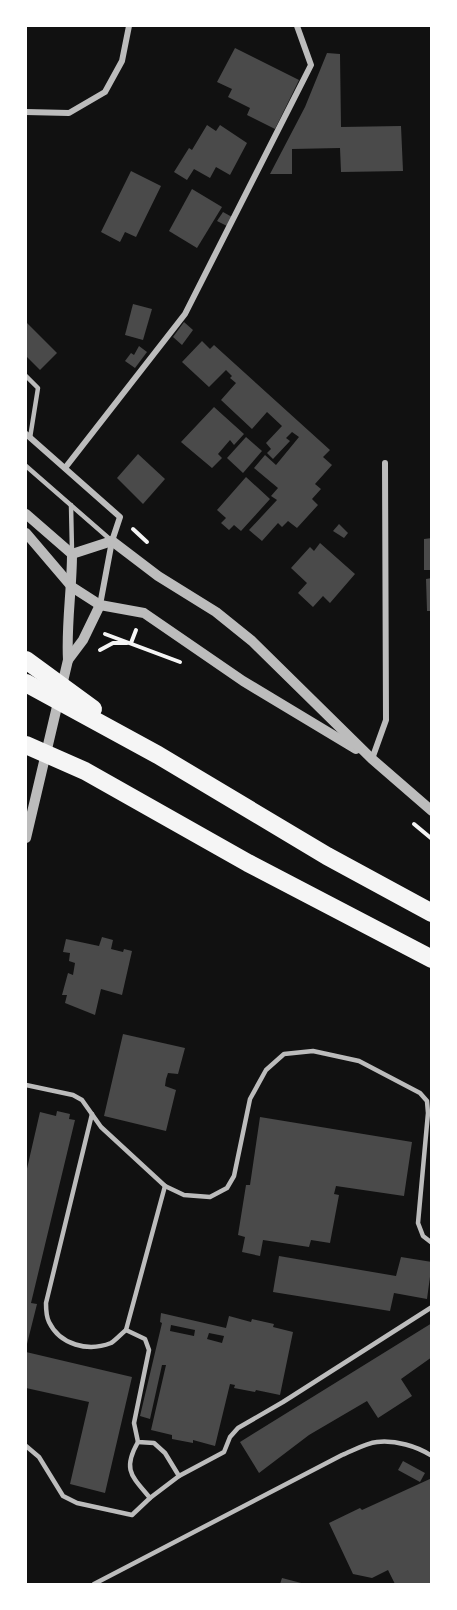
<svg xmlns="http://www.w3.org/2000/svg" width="457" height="1610" font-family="Rubik,sans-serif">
  <rect width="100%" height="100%" fill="#111"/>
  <g fill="#4a4a4a" fill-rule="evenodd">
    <polygon points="235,48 299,80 275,129 247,115 250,108 228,97 232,89 217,82"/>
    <polygon points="327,53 340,54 341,127 401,126 403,171 341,172 340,148 292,149 292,174 270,174 305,107"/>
    <polygon points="207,125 216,131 220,125 247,143 230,175 216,167 210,178 194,169 187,180 174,172 189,148 192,150"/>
    <polygon points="131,171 161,186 136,237 125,232 120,242 101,232"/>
    <polygon points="192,189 222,207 197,248 169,231"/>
    <polygon points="223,212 232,217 227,226 217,221"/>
    <polygon points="133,304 152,309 143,340 125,335"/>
    <polygon points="26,322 57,353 40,370 26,356"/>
    <polygon points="184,322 193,330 182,345 173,337"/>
    <polygon points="202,341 210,349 214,345 330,450 323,457 332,465 315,484 321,489 312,499 318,505 297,528 288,521 282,527 278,523 262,541 249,530 277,500 271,496 278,488 254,468 265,455 276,465 299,437 292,432 286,438 290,441 273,459 267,453 271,449 266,443 282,426 267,412 252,429 221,400 236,383 230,378 232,376 226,370 209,387 182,362"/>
    <polygon points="139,346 147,352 135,368 125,361 131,353 134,355"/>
    <polygon points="214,407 244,434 234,445 230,440 218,454 222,458 212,468 181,442"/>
    <polygon points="246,437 262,451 243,473 227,458"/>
    <polygon points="138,454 165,479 143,504 117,478"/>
    <polygon points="246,477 270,499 241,531 234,525 229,530 221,523 226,518 217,510"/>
    <polygon points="339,524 348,533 344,538 333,531"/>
    <polygon points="432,538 432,570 424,570 424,539"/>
    <polygon points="320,543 355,574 330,603 323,596 313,607 298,593 307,583 291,568 310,547 314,551"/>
    <polygon points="432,578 432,611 427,611 426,579"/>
    <polygon points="102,937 113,940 111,949 123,952 124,949 132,951 122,995 101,989 95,1015 65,1003 67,995 62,995 68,973 73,975 75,963 69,961 70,953 63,952 66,939 99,946"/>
    <polygon points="123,1034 185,1048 178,1074 168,1073 166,1079 165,1086 176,1090 166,1131 104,1116"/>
    <polygon points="57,1111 70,1114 69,1119 75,1120 31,1303 37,1304 26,1348 26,1173 40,1112 56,1116"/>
    <polygon points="260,1117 412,1142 404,1196 336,1186 334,1194 339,1195 330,1243 311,1240 309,1247 263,1240 260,1256 242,1252 245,1237 238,1235 246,1185 250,1185"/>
    <polygon points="279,1256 396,1276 401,1257 432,1262 427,1299 394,1293 390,1311 273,1292"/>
    <path d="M161,1313L226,1328L229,1316L251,1322L252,1319L274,1324L273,1327L293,1332L280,1395L256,1390L255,1392L234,1388L235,1385L230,1384L215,1446L193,1440V1443L172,1439V1435L151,1430L166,1365H162L150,1419L140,1416L162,1323L160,1322ZM171,1325L195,1330L194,1336L170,1331ZM209,1333L224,1336L222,1343L207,1339Z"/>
    <polygon points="432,1323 432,1357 401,1379 412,1396 378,1418 367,1401 309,1435 259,1473 240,1442"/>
    <polygon points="26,1352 132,1377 105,1493 70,1484 89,1402 26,1388"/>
    <polygon points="403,1461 425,1473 420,1482 398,1470"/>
    <polygon points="432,1478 432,1584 395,1584 388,1570 372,1578 353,1574 329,1523 360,1508 362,1510"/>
    <polygon points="282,1578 305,1584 280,1584"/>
  </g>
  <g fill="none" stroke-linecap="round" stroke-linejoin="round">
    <g stroke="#f5f5f5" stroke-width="4">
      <polyline points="133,529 147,542"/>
      <polyline points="105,634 180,662"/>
      <polyline points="131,643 136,630"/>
      <polyline points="100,650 113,643 127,643"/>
      <polyline points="414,824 432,839"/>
    </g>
    <g stroke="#bcbcbc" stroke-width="4.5">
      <polyline points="26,376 38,388 30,438"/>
      <polyline points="26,466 112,541"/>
      <polyline points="71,505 72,551"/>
      <polyline points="26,1085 73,1095 82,1100 101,1127 165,1186 184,1195 210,1197 227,1188 234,1176 250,1099 266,1070 284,1054 313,1051 359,1061 420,1093 427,1101 428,1113 418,1223 423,1236 432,1243"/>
      <path d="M92,1114L46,1303C46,1309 46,1316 49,1322C60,1345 88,1352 111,1343C116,1340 121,1334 126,1330L165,1186"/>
      <polyline points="126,1330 145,1339 149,1350 134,1423 138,1442 154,1443 165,1453 179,1476"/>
      <path d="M138,1442C122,1470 132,1476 150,1498"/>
      <polyline points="26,1446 39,1457 63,1496 77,1503 132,1515 150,1498 179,1476 224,1452 230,1437 238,1428 283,1402 432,1307"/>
      <path d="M94,1584L342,1455C352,1451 366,1443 377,1442C395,1440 417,1446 432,1456"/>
    </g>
    <g stroke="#bcbcbc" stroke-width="6">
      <polyline points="26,112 69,113 105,92 122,61 129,26"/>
      <polyline points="26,434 120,517 112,541 100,605"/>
      <polyline points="65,468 185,314 311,65 297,26"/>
      <polyline points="372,759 386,720 385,463"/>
    </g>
    <g stroke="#bcbcbc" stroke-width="10">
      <path d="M26,514L72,554C72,589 66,625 68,660L26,838"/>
      <polyline points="26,533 72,587 100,605 144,613 243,681 356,749"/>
      <polyline points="72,554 112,541 158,576 216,612 252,641 372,759 432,811"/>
      <polyline points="68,660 83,640 100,605"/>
    </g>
    <g stroke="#f5f5f5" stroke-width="18">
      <polyline points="26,660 93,709"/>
      <polyline points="26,683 158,755 327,856 432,913"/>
      <polyline points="26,745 85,771 248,863 432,959"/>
    </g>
  </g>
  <rect width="457" height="1610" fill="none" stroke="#ffffff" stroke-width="54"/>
</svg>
